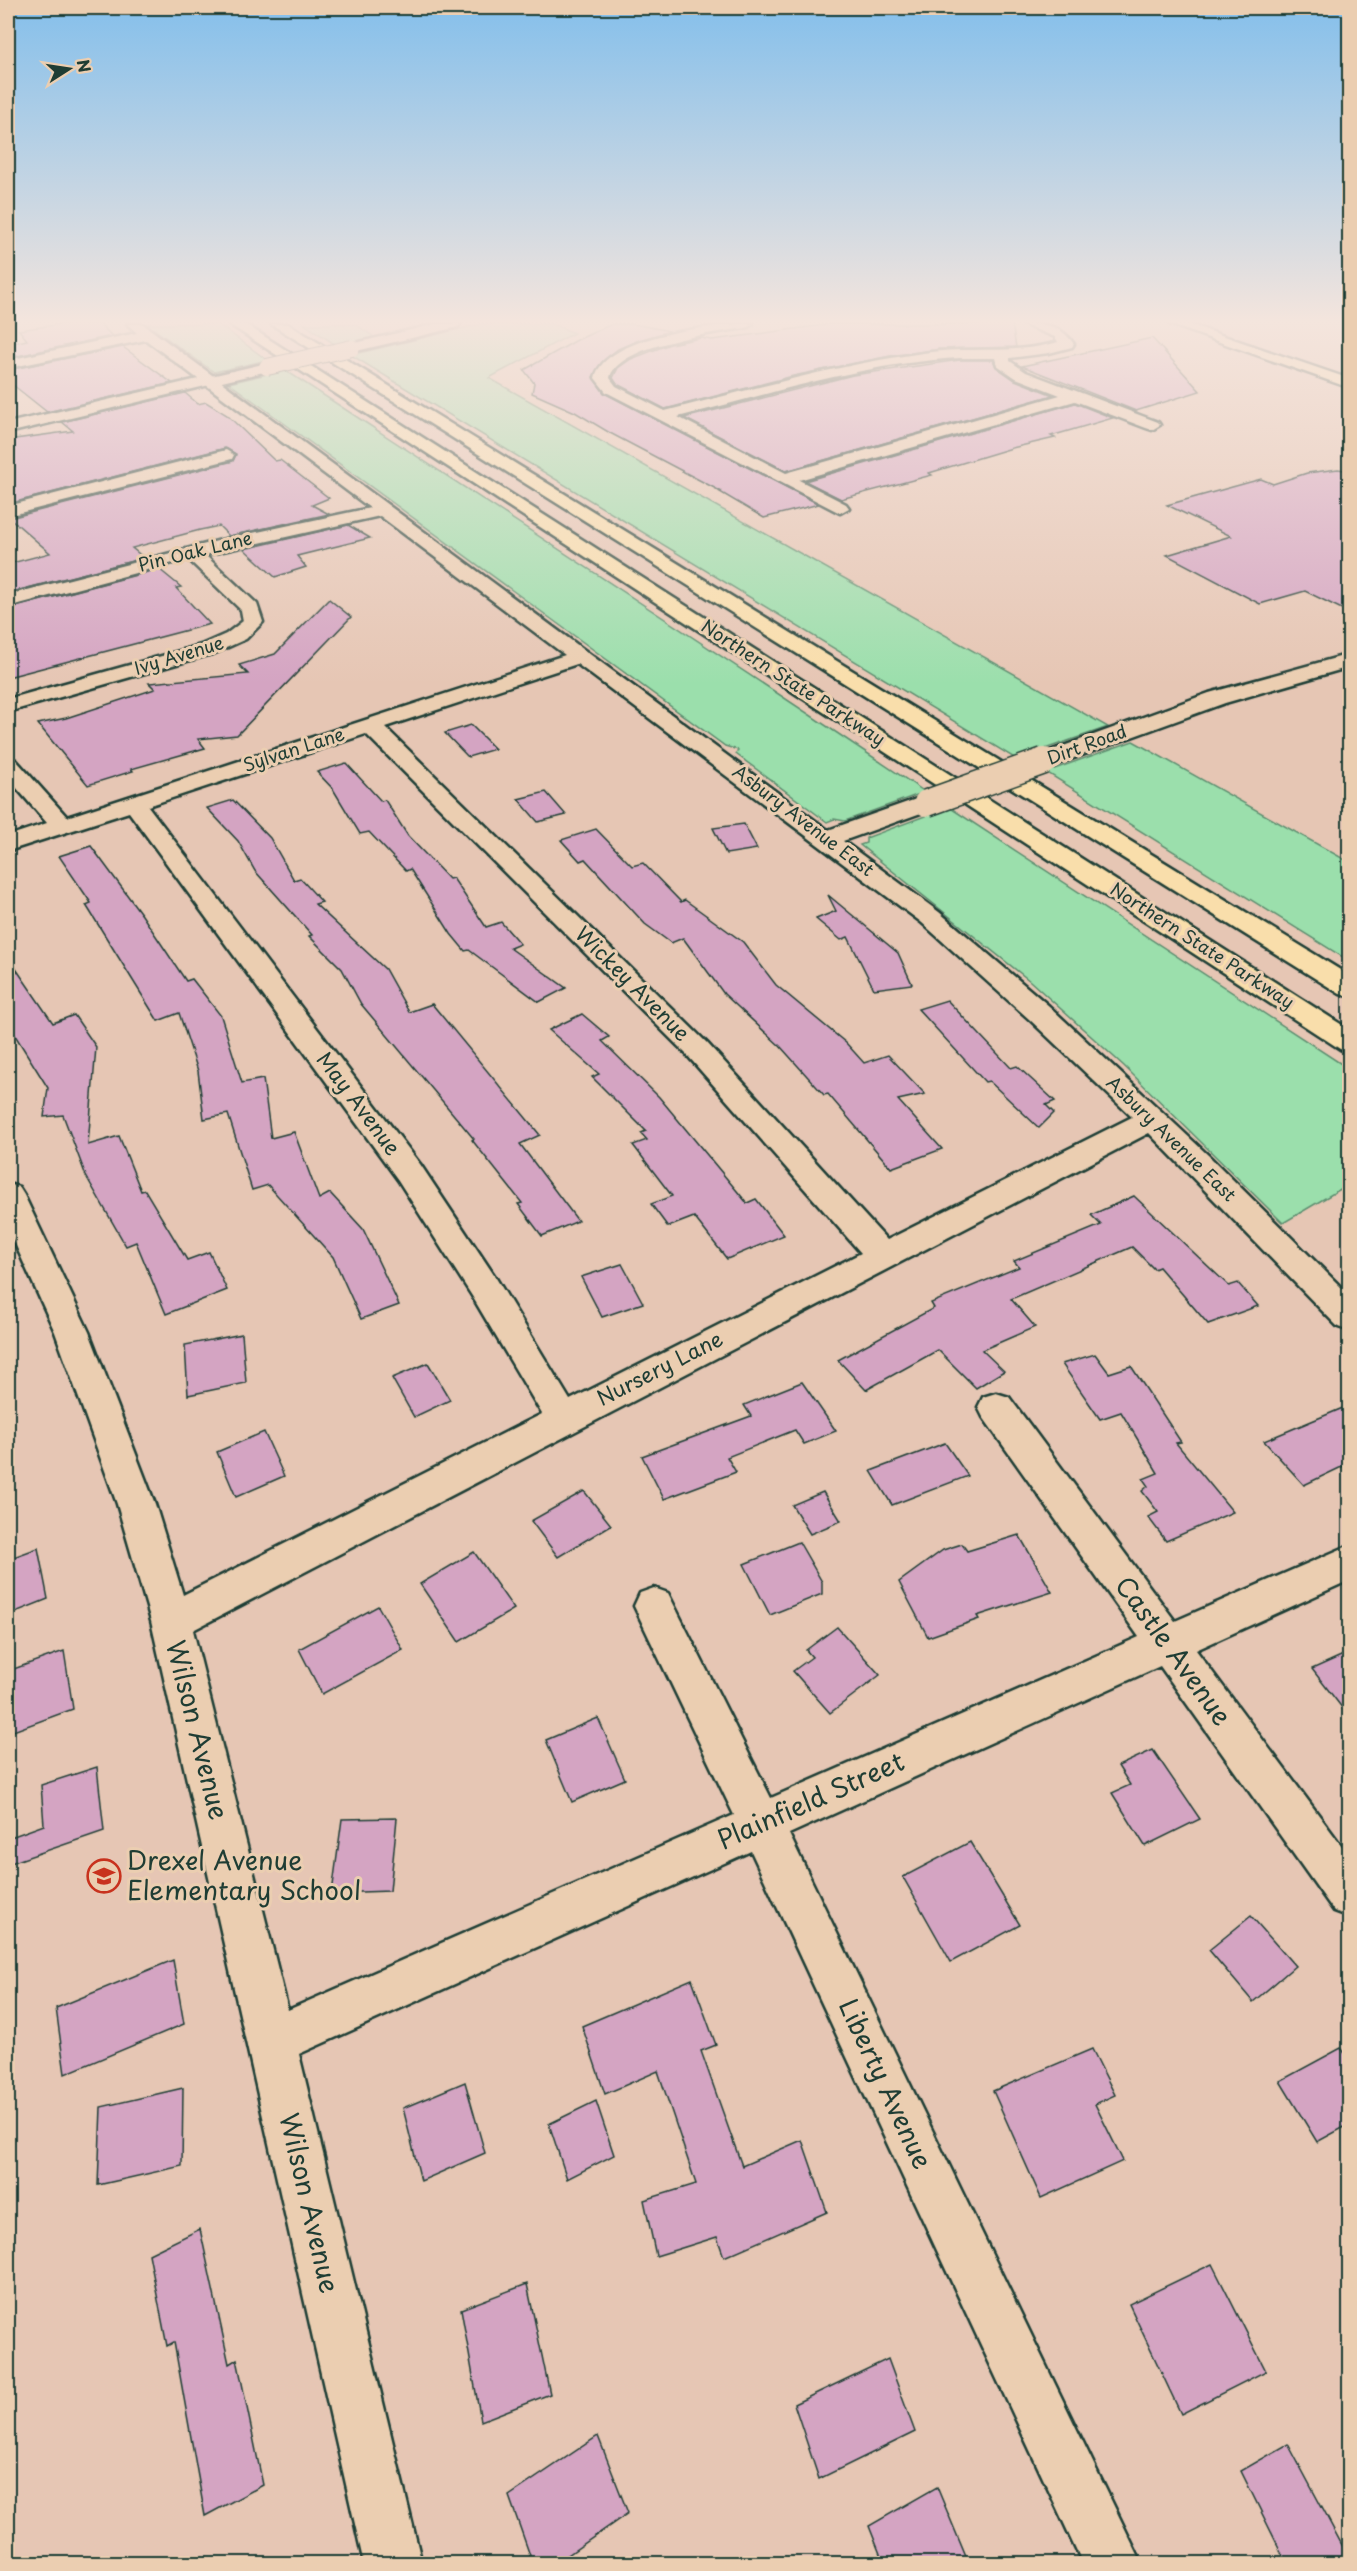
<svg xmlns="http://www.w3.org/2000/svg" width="1357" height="2571" font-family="'Playpen Sans',sans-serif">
  <rect width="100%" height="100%" fill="#e6c6b4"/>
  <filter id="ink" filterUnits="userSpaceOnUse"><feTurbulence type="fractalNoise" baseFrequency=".0167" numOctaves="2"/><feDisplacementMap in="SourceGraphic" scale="12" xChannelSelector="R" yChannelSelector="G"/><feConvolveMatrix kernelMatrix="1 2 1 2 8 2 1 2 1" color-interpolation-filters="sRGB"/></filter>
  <g filter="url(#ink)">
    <g fill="#9bdfac" stroke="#5d8e70" stroke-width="1.5">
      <polygon points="147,324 218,324 267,360 214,372"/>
      <polygon points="304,324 355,324 374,337 336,345"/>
      <polygon points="481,324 553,324 574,333 489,378 1108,727 1016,759 351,355"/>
      <path d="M285,370C499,510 713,649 925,792L845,821L834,819L827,822L736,754L738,750L725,746L229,383Z"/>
      <polygon points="1133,741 1349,862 1349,961 1046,772"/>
      <polygon points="949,807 1349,1069 1349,1184 1283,1223 1124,1066 1030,981 860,845 866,843 866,838"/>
    </g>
    <g fill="#d4a4c2" stroke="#1f3d34" stroke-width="1.5">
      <polygon points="61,324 100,324 112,336 8,358 8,344 27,340 19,330"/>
      <polygon points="612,324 633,324 670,331 639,340 618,349 602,362 593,377 604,393 819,504 764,518 720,492 722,492 610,433 575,412 532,393 534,383 524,370 577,340"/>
      <polygon points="832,324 1012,324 1016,347 940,349 890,356 793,376 665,409 617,384 613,378 618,368 631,359 670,344 701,338 712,340"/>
      <polygon points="1152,338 1200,391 1136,411 1022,366"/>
      <polygon points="123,347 172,383 47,412 8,381 8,370"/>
      <polygon points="960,360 993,360 996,367 1015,380 1053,395 786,471 684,418 853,375"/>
      <polygon points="185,393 198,404 206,402 227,415 275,461 280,460 329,498 312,505 329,514 229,536 219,526 200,530 132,548 144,558 8,593 8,564 50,553 10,518 233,461 236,454 225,448 8,504 8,440 73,431 62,422"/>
      <polygon points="1075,403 1113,418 1051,436 1055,438 1012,448 929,473 932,475 841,499 805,481"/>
      <polygon points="1338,469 1350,471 1350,613 1305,591 1260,604 1167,555 1231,536 1167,505 1261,479 1273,484 1307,473"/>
      <polygon points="348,525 370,538 297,556 306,567 275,577 244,549"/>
      <polygon points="159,569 181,587 176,588 210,624 8,677 8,609"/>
      <polygon points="329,599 351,617 237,735 198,739 205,748 131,769 133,771 88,785 38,724 66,718 155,689 149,683 248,674 239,665 275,654"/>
      <polygon points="471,725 495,749 468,757 445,733"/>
      <polygon points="346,763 381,801 385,800 408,836 449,879 453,878 486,927 501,922 520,944 510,948 566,988 539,1002 469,950 465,951 451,934 410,869 406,871 369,832 360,834 333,789 317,772"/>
      <polygon points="546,792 566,815 538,822 518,799"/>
      <polygon points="233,800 270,838 294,880 300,878 322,902 315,904 385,969 409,1012 432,1004 540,1135 520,1144 578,1221 542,1236 518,1204 522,1203 472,1140 474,1139 361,1004 342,969 309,936 312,935 255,871 238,841 207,808"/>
      <polygon points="744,824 757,849 726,854 713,828"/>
      <polygon points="596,829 632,866 643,863 681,902 685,900 743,942 776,985 846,1043 864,1063 888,1055 925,1094 898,1100 942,1149 891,1168 828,1094 824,1095 780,1046 724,994 683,938 671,943 645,924 585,859 580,861 561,840"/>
      <polygon points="91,846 142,915 186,981 192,979 221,1016 242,1083 263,1079 271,1138 294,1132 319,1199 330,1193 363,1229 399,1305 361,1319 333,1257 268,1185 252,1190 228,1114 204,1119 198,1071 179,1013 158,1021 86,905 91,903 59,856"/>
      <polygon points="828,895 898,953 912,984 874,989 848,937 841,940 816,919 836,911"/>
      <polygon points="8,957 53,1023 74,1015 96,1047 88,1145 119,1136 141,1191 145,1190 187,1260 209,1252 227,1290 166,1314 136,1242 126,1246 86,1176 63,1115 44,1117 48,1088 8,1024"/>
      <polygon points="947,1000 1011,1068 1017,1066 1055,1101 1046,1105 1054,1113 1039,1128 989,1081 985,1082 918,1009"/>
      <polygon points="582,1014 609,1037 602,1041 659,1097 747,1203 756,1199 784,1235 727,1259 694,1217 668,1227 651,1204 672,1196 633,1145 647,1140 641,1133 646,1131 592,1077 599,1074 549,1030"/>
      <polygon points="1134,1196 1229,1286 1238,1283 1258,1306 1208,1324 1159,1267 1154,1269 1132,1247 1011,1299 1035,1327 982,1350 1004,1371 976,1388 938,1350 866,1390 838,1360 934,1308 931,1303 1019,1267 1014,1261 1101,1225 1091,1215"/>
      <polygon points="622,1264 643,1303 602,1317 581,1277"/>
      <polygon points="242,1334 246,1383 188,1395 185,1345"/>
      <polygon points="1095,1354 1109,1373 1131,1366 1181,1442 1176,1443 1233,1512 1166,1541 1148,1517 1158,1512 1142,1491 1148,1486 1143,1479 1158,1473 1121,1412 1100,1419 1062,1364"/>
      <polygon points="428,1363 450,1400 414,1417 392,1378"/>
      <polygon points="802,1382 836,1431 804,1444 795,1430 727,1457 736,1472 664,1499 642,1456 751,1416 744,1405"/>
      <polygon points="1350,1405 1350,1463 1304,1485 1264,1441"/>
      <polygon points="264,1432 284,1476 236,1497 217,1452"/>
      <polygon points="945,1443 968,1476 892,1505 871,1471"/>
      <polygon points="584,1491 611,1525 558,1557 531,1521"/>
      <polygon points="823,1492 841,1521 810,1534 792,1505"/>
      <polygon points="1019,1535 1052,1592 977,1616 979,1619 928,1637 899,1582 943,1550 962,1544 967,1551"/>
      <polygon points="799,1542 822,1582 822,1594 770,1615 744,1564"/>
      <polygon points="38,1548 48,1599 8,1615 8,1559"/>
      <polygon points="474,1552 514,1609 459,1642 420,1584"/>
      <polygon points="378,1606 403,1650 322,1694 299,1649"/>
      <polygon points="837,1627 880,1675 830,1713 793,1671 812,1657 806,1650"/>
      <polygon points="64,1651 73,1709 8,1733 8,1671"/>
      <polygon points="1350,1652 1350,1718 1312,1669"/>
      <polygon points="598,1718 625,1779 572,1802 546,1740"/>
      <polygon points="1153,1750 1200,1819 1145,1846 1112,1793 1130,1785 1118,1766"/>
      <polygon points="97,1767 104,1831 8,1864 8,1838 44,1825 41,1785"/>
      <polygon points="397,1818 390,1891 332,1893 342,1819"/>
      <polygon points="970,1842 1020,1925 951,1962 903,1877"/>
      <polygon points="1251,1916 1295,1966 1253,2002 1209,1950"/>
      <polygon points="173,1960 184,2024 65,2074 56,2008"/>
      <polygon points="692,1979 716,2045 701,2051 742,2166 802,2140 827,2212 724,2257 717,2237 656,2256 644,2200 696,2184 658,2071 605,2094 582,2026"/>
      <polygon points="1341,2048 1350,2060 1350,2124 1317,2142 1280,2081"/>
      <polygon points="1092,2049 1115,2095 1095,2104 1123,2161 1041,2198 993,2091"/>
      <polygon points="465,2082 485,2153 421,2181 403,2108"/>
      <polygon points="183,2088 182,2166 98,2185 101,2107"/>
      <polygon points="596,2101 614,2155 567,2179 549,2124"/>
      <polygon points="200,2229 229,2364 237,2359 263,2485 205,2516 174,2342 167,2346 149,2254"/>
      <polygon points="1212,2264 1266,2371 1181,2414 1129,2304"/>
      <polygon points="527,2284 550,2394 481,2421 461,2309"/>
      <polygon points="888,2359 915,2432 819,2479 794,2404"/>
      <polygon points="598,2436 628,2513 555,2564 533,2564 509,2496"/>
      <polygon points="1288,2444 1350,2560 1350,2564 1287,2564 1241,2471"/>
      <polygon points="937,2487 969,2564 884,2564 869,2526"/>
    </g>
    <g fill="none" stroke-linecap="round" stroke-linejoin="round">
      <g stroke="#1f3d34" stroke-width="5">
        <g id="minor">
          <path d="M127,324H143L828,830L919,798H935L939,803L935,808L843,841L939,912L1049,1006L1208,1155L1350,1296V1331L1338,1327L1149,1133L193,1630L288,2010L734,1815L634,1606L640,1593L654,1588L668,1593L771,1798L1139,1637L983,1417L978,1407L983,1397L996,1393L1009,1397L1175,1621L1350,1545V1580L1196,1650L1350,1857V1917L1334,1911L1160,1666L789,1834L1142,2564H1083L751,1851L299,2054L422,2564H364L151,1621L117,1504L55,1332L8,1228V1184L19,1187L24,1195L89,1332L155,1504L183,1595L542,1414L472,1296L398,1180L129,812L8,851V836L47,823L8,778V758L16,760L67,817L565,655L380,516L205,555L257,604L263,622L246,639L215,653L8,712V699L201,645L226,634L243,621L241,610L188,559L8,607V595L229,538L370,508L146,340L8,368V360L137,333ZM577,664L921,922L1029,1019L1132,1117L887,1240L707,1043L385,727ZM366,734L687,1055L861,1253L570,1400L496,1278L420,1164L148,806Z"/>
          <path d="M753,324L746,328C717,332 617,345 610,378L616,386L665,411C750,390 836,365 923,353C968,346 1014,355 1058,342L1055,337L1022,324C1045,324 1060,324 1074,344L1072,347L1049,353L1010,358V361L1026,372L1158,422L1160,425L1152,430L1146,428L1075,401L799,480L846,504L849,508L840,513L606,392L595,378C605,335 717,324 753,324ZM960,358H995L997,365L1016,378L1060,395L786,473L678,417C770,394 864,363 960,358Z"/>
          <polygon points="226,450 234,455 232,459 8,516 8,506"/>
          <polygon points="1350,654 1350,667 1225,703 1052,766 1036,766 1033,761 1036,756 1209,693"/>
        </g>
      </g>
      <g stroke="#1f3d34" stroke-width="5">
        <g id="tertiary">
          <polygon points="436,324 460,324 458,327 352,352 345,348 347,345"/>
          <polygon points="267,363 274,367 272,370 8,433 8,423"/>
        </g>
      </g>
      <g stroke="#1f3d34" stroke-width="5">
        <polygon id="primary" points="1169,324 1189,324 1350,379 1350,388"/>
      </g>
      <g stroke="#1f3d34" stroke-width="5">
        <g id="motorway">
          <polygon points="229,324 245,324 1350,1030 1350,1052 1340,1049"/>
          <polygon points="271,324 288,324 1350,976 1350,996 1340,994"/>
        </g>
      </g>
      <use href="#minor" fill="#ebceb1" fill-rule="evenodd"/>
      <use href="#tertiary" fill="#ebceb1" fill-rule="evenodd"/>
      <use href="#primary" fill="#f9deab" fill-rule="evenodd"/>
      <use href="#motorway" fill="#f9deab" fill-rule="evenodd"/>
      <g stroke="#1f3d34" stroke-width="29" stroke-linecap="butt">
        <polyline id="minor-bridge" points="927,803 1044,761"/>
      </g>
      <g stroke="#1f3d34" stroke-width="18" stroke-linecap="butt">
        <polyline id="tertiary-bridge" points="267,367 352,348"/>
      </g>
      <use href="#minor-bridge" stroke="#ebceb1" stroke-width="26"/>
      <use href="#tertiary-bridge" stroke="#ebceb1" stroke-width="16"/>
    </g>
  </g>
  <linearGradient id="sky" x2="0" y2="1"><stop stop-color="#84bfeb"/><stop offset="0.47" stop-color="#f4e5dd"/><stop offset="1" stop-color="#f4e5dd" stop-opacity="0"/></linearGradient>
  <rect width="1357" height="684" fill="url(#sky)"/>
  <defs>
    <g id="school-ring" transform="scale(1.725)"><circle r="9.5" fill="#ebceb1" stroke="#c8321e" stroke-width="1.5"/><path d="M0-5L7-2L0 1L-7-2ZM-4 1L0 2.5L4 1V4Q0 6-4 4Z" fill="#c8321e"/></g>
  </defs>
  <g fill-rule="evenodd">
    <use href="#school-ring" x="104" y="1876"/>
  </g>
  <g text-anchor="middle" stroke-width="6" stroke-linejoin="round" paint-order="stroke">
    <g font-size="18" fill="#1f3d34" stroke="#ebceb1">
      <text transform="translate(195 552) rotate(-14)" y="6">Pin Oak Lane</text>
      <text transform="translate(179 656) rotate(-17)" y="6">Ivy Avenue</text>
      <text transform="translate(793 683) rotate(33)" y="6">Northern State Parkway</text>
      <text transform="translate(1087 745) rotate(-20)" y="6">Dirt Road</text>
      <text transform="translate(294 750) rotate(-18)" y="6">Sylvan Lane</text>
      <text transform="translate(803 821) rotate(37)" y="6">Asbury Avenue East</text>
      <text transform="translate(1202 946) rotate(33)" y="6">Northern State Parkway</text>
      <text transform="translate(1171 1139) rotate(44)" y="6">Asbury Avenue East</text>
    </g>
    <g font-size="21" fill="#1f3d34" stroke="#ebceb1">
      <text transform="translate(632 984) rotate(45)" y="7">Wickey Avenue</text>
      <text transform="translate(358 1104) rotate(53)" y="7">May Avenue</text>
      <text transform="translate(660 1369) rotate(-27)" y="7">Nursery Lane</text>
    </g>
    <g font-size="26" fill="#1f3d34" stroke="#ebceb1">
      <text transform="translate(1173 1651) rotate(54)" y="9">Castle Avenue</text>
      <text transform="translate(197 1730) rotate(76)" y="9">Wilson Avenue</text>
      <text transform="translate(811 1801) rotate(-24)" y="9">Plainfield Street</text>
      <text transform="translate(885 2084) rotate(65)" y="9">Liberty Avenue</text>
      <text transform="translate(309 2203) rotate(77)" y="9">Wilson Avenue</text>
    </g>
    <g font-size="26" fill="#1f3d34" stroke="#ebceb1" text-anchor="start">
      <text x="127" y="1870">Drexel Avenue<tspan x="127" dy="30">Elementary School</tspan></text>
    </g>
  </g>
  <rect width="1357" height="2571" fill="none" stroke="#ebceb1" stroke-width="30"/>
  <rect x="15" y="15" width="1327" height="2541" fill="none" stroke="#1f3d34" stroke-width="2" filter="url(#ink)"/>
  <g transform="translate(69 69) rotate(78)" stroke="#ebceb1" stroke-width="4.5" paint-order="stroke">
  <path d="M0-4.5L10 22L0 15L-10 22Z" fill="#1f3d34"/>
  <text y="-9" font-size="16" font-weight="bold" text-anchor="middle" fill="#1f3d34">N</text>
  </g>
</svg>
